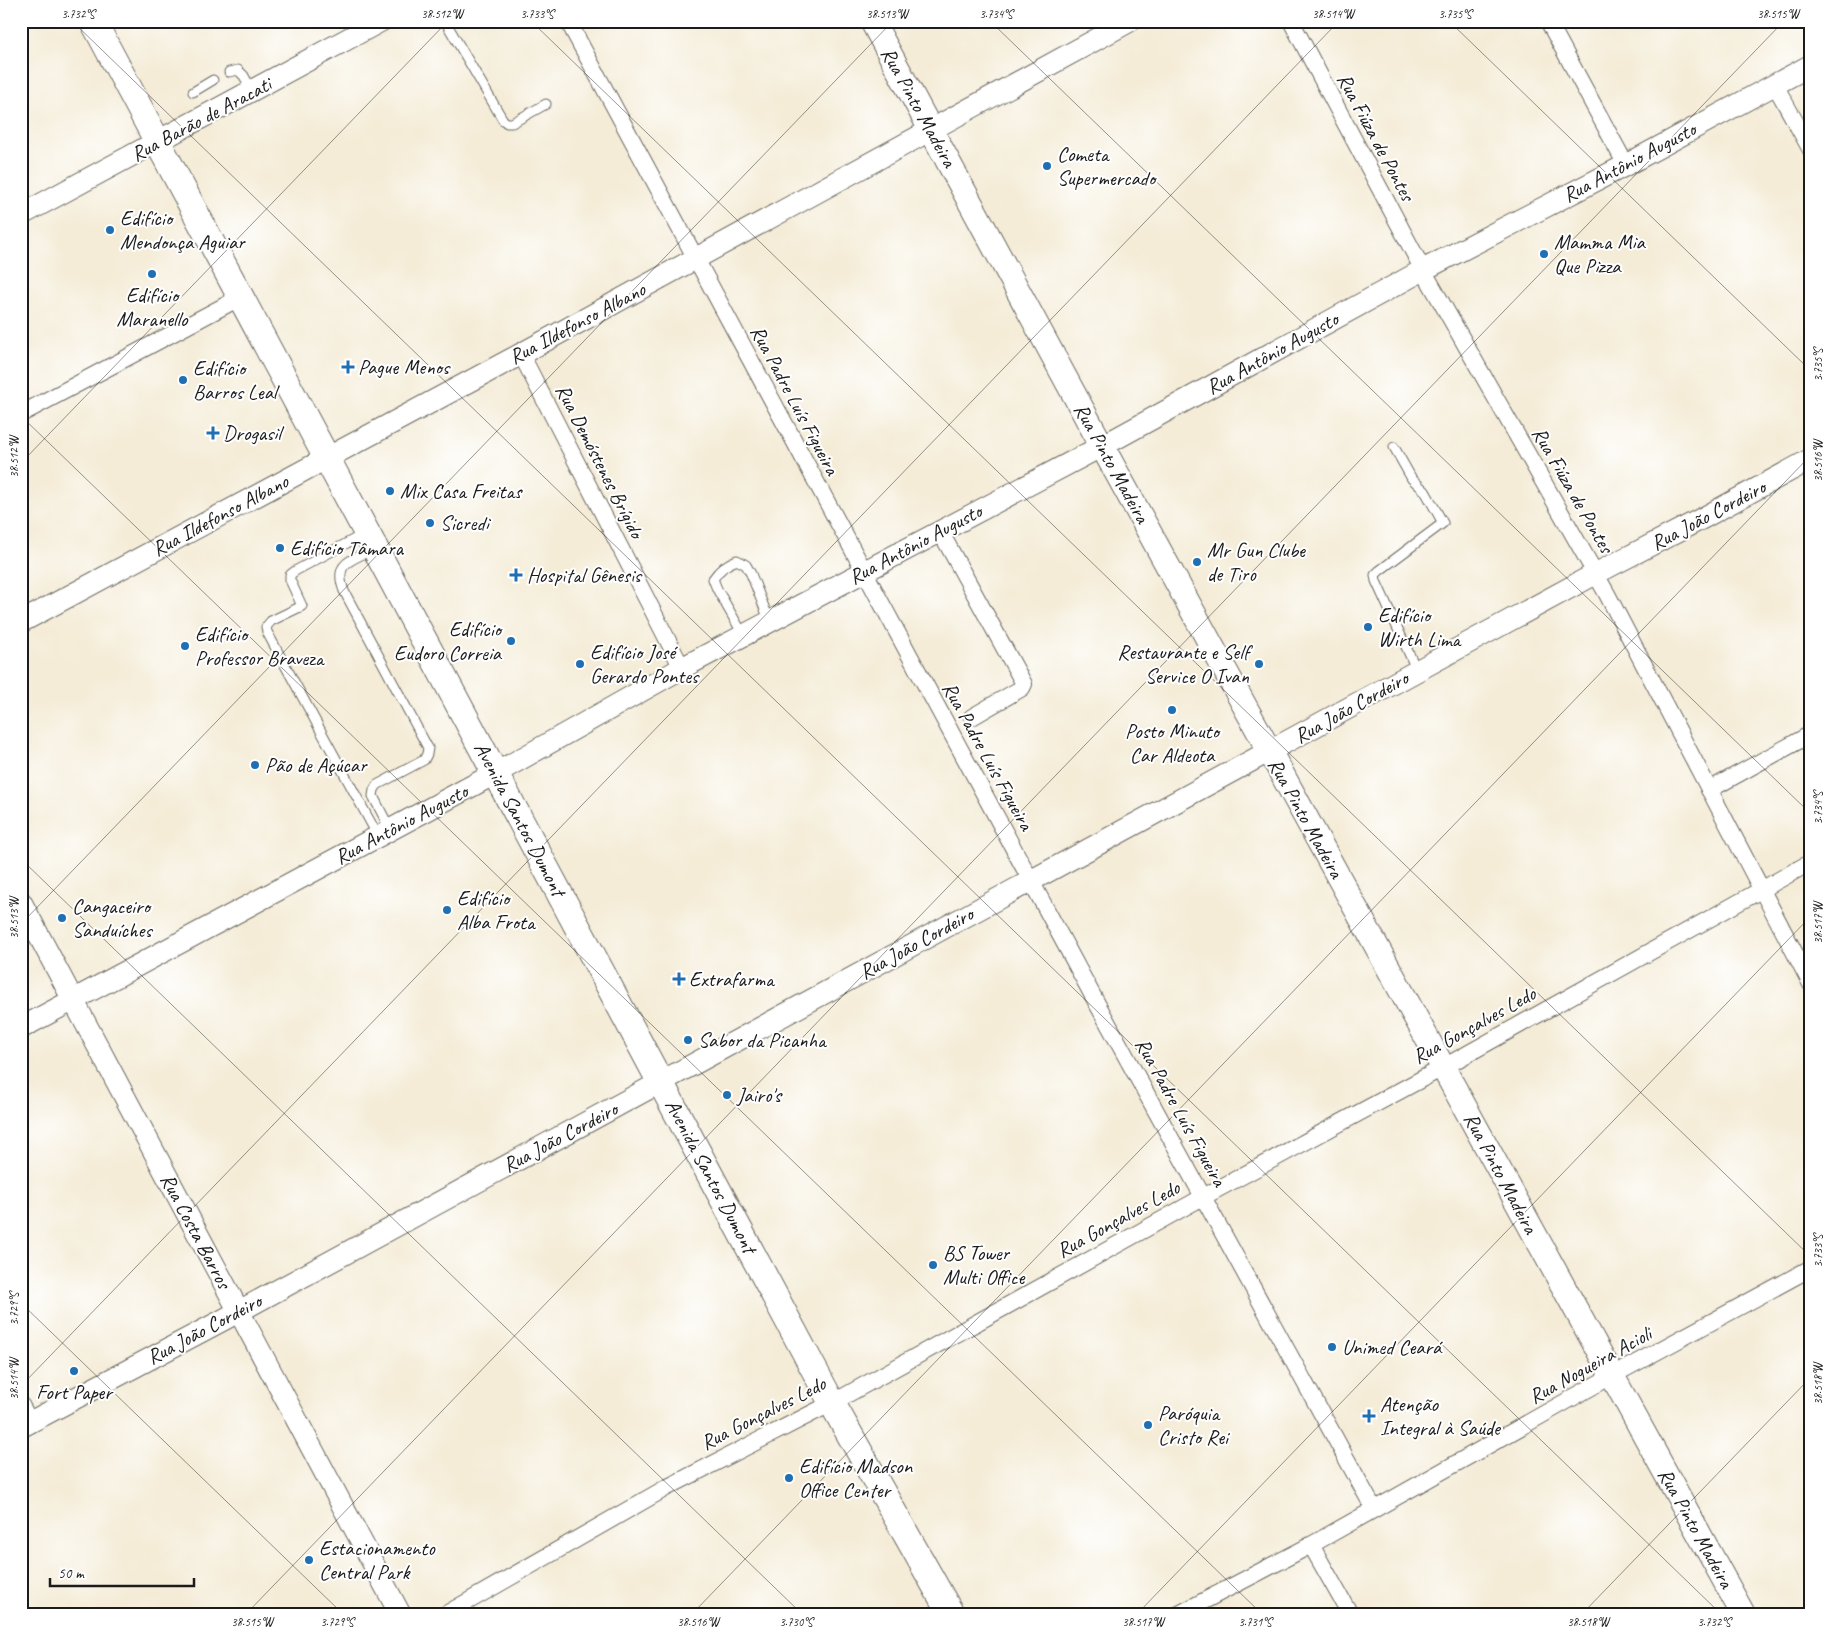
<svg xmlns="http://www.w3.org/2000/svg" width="1832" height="1635" font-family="Caveat,sans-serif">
  <rect width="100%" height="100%" fill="#fff"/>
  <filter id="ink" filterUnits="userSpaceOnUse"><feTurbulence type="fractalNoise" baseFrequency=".02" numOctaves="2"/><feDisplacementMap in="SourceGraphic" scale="10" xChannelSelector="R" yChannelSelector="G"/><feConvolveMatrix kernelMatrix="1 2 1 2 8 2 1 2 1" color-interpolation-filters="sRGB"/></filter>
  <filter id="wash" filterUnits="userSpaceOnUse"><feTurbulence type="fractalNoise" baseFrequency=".0096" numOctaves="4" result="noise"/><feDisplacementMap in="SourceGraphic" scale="20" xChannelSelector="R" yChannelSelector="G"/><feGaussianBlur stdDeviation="1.12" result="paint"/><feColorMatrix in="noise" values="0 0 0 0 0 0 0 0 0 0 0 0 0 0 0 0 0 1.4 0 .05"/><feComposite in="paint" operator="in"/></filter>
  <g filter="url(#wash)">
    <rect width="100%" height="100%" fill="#f4ecd7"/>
  </g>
  <g filter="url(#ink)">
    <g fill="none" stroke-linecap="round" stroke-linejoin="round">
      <g stroke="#68655d" stroke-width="11">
        <g id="service">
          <polyline points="445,21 503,120 507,123 512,123 546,104"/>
          <polyline points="229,72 238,70 244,76 252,91"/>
          <polyline points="193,92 213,80"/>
          <polyline points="1394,447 1412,479 1425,491 1443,523 1379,571 1375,575 1376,581 1417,671"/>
          <polyline points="364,534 295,571 290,575 290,580 302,606 271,621 266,627 267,632 378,836"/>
          <path d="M373,549C351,561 333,562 344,591L428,748L427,754L424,760L377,785L374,790L373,796L390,829"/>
          <path d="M744,636L717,589L713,579C720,569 726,564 737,560L746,565L751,574L770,622"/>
        </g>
      </g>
      <g stroke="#68655d" stroke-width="18">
        <g id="minor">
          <polyline points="568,21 1094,998 1374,1509"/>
          <polyline points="1291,21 1423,270 1607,594 1811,984"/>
          <polyline points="1548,21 1626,165"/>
          <polyline points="1775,85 1811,150"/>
          <polyline points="521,354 682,668"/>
          <polyline points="21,414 241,297"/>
          <polyline points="940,531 1024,684 1022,688 972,717"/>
          <polyline points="1709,790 1811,734"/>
          <polyline points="21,1405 30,1422"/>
          <polyline points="1311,1545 1350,1614"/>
          <polyline points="446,1614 666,1488 832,1403 1203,1197 1444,1067 1811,862"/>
          <polyline points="1179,1614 1311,1545 1597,1384 1811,1268"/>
        </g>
      </g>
      <g stroke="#68655d" stroke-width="23">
        <g id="tertiary">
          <polyline points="21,215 381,21"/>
          <polyline points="21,622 521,354 1130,21"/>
          <polyline points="21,902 400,1614"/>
          <polyline points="21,1028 496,773 682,668 1117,438 1423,270 1626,165 1811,65"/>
          <polyline points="21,1427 223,1320 1595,574 1703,518 1811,459"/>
        </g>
      </g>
      <g stroke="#68655d" stroke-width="26">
        <polyline id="secondary" points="872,21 1102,446 1743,1614"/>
      </g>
      <g stroke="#68655d" stroke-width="28">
        <polyline id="primary" points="93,21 832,1403 951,1614"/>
      </g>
      <use href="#service" stroke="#fff" stroke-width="9"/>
      <use href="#minor" stroke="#fff" stroke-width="16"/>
      <use href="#tertiary" stroke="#fff" stroke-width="21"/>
      <use href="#secondary" stroke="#fff" stroke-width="24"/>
      <use href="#primary" stroke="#fff" stroke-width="26"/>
    </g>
  </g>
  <path fill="none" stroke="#1c1c1c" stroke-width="1" stroke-opacity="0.45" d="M72,21L1721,1614M531,21L1811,1257M990,21L1811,814M1449,21L1811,371M21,416L1262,1614M21,463L448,21M21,859L802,1614M21,924L893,21M21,1303L343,1614M21,1386L1339,21M246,1614L1784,21M692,1614L1811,455M1137,1614L1811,916M1582,1614L1811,1377"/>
  <g fill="#1f6fb2" stroke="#fff" stroke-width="2">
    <circle cx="1047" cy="166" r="5"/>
    <circle cx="110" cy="230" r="5"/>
    <circle cx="1544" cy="254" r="5"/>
    <circle cx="152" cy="274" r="5"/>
    <path d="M345.5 359.5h5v5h5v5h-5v5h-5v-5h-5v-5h5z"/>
    <circle cx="183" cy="380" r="5"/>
    <path d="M210.5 425.5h5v5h5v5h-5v5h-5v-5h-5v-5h5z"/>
    <circle cx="390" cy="491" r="5"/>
    <circle cx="430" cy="523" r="5"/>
    <circle cx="280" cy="548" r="5"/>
    <circle cx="1197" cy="562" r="5"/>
    <path d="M513.5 567.5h5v5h5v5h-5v5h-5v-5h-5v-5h5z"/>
    <circle cx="1368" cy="627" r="5"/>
    <circle cx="511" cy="641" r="5"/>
    <circle cx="185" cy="646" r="5"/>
    <circle cx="580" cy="664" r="5"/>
    <circle cx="1259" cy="664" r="5"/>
    <circle cx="1172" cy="710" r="5"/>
    <circle cx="255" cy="765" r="5"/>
    <circle cx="447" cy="910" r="5"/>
    <circle cx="62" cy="918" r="5"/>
    <path d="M676.5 971.5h5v5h5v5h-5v5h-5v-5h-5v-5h5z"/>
    <circle cx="688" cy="1040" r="5"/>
    <circle cx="727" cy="1095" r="5"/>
    <circle cx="933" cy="1265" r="5"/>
    <circle cx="1332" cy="1347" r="5"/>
    <circle cx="74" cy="1371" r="5"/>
    <path d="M1366.5 1408.5h5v5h5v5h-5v5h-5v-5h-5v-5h5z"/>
    <circle cx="1148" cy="1425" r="5"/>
    <circle cx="789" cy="1478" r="5"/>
    <circle cx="309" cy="1560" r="5"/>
  </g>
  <g text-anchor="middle" stroke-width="4" stroke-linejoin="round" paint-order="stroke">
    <g font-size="21" fill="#1c1c1c" stroke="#fff">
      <text transform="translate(919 107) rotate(61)" y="7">Rua Pinto Madeira</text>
      <text transform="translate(201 119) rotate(-28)" y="7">Rua Barão de Aracati</text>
      <text transform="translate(1376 137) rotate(62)" y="7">Rua Fiúza de Pontes</text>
      <text transform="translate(1629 162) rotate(-28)" y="7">Rua Antônio Augusto</text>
      <text transform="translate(577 323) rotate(-28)" y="7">Rua Ildefonso Albano</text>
      <text transform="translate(1272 353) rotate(-29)" y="7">Rua Antônio Augusto</text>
      <text transform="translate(795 400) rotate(62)" y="7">Rua Padre Luís Figueira</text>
      <text transform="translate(600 461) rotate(63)" y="7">Rua Demóstenes Brígido</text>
      <text transform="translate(1112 463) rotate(61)" y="7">Rua Pinto Madeira</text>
      <text transform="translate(1573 490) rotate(60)" y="7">Rua Fiúza de Pontes</text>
      <text transform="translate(220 515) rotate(-28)" y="7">Rua Ildefonso Albano</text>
      <text transform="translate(1708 515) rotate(-28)" y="7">Rua João Cordeiro</text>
      <text transform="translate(915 544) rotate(-28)" y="7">Rua Antônio Augusto</text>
      <text transform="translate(1351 707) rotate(-29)" y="7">Rua João Cordeiro</text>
      <text transform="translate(988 756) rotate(61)" y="7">Rua Padre Luís Figueira</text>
      <text transform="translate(1306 818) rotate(61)" y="7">Rua Pinto Madeira</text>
      <text transform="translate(520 819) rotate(62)" y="7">Avenida Santos Dumont</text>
      <text transform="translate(401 824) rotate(-28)" y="7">Rua Antônio Augusto</text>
      <text transform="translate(916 943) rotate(-29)" y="7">Rua João Cordeiro</text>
      <text transform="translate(1474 1025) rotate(-29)" y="7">Rua Gonçalves Ledo</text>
      <text transform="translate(1181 1112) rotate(61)" y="7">Rua Padre Luís Figueira</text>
      <text transform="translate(560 1137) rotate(-28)" y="7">Rua João Cordeiro</text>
      <text transform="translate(1501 1173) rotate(62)" y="7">Rua Pinto Madeira</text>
      <text transform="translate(711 1176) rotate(62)" y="7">Avenida Santos Dumont</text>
      <text transform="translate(1118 1219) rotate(-29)" y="7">Rua Gonçalves Ledo</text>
      <text transform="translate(196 1231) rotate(62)" y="7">Rua Costa Barros</text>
      <text transform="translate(204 1329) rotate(-28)" y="7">Rua João Cordeiro</text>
      <text transform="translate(1590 1365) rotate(-29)" y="7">Rua Nogueira Acioli</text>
      <text transform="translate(763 1413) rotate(-27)" y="7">Rua Gonçalves Ledo</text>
      <text transform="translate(1696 1528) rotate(61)" y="7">Rua Pinto Madeira</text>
    </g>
    <g font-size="21" fill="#1c1c1c" stroke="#fff" text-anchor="start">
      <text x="1057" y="161">Cometa<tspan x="1057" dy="24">Supermercado</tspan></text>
      <text x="120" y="225">Edifício<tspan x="120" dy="24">Mendonça Aguiar</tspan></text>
      <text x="1554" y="249">Mamma Mia<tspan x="1554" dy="24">Que Pizza</tspan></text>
      <text x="152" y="302" text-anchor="middle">Edifício<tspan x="152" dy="24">Maranello</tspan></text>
      <text x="358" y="374">Pague Menos</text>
      <text x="193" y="375">Edifício<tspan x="193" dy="24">Barros Leal</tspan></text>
      <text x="223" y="440">Drogasil</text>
      <text x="400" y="498">Mix Casa Freitas</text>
      <text x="440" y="530">Sicredi</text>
      <text x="290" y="555">Edifício Tâmara</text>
      <text x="1207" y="557">Mr Gun Clube<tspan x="1207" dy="24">de Tiro</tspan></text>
      <text x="527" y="582">Hospital Gênesis</text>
      <text x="1378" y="622">Edifício<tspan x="1378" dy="24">Wirth Lima</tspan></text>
      <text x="501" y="636" text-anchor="end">Edifício<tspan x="501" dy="24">Eudoro Correia</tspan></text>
      <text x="195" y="641">Edifício<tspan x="195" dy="24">Professor Braveza</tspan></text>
      <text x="590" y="659">Edifício José<tspan x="590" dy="24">Gerardo Pontes</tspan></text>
      <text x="1249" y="659" text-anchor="end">Restaurante e Self<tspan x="1249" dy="24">Service O Ivan</tspan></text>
      <text x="1172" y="738" text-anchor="middle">Posto Minuto<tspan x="1172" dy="24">Car Aldeota</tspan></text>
      <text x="265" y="772">Pão de Açúcar</text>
      <text x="457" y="905">Edifício<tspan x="457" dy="24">Alba Frota</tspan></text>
      <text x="72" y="913">Cangaceiro<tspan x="72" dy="24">Sanduíches</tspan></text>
      <text x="689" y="986">Extrafarma</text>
      <text x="698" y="1047">Sabor da Picanha</text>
      <text x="737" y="1102">Jairo's</text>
      <text x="943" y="1260">BS Tower<tspan x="943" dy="24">Multi Office</tspan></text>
      <text x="1342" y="1354">Unimed Ceará</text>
      <text x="74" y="1399" text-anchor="middle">Fort Paper</text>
      <text x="1380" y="1411">Atenção<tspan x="1380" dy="24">Integral à Saúde</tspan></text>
      <text x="1158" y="1420">Paróquia<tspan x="1158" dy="24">Cristo Rei</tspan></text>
      <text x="799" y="1473">Edifício Madson<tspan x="799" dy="24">Office Center</tspan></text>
      <text x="319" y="1555">Estacionamento<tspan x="319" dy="24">Central Park</tspan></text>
    </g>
  </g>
  <rect width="1832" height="1635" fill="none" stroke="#fff" stroke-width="55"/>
  <path d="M50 1578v8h144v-8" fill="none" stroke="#1c1c1c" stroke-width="2.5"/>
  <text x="58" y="1578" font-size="15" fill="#1c1c1c" stroke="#ffffff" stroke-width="4" paint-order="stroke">50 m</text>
  <rect x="28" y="28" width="1776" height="1580" fill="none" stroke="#1c1c1c" stroke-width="2"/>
  <g font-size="12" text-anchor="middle" fill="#1c1c1c">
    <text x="78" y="18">3.732°S</text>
    <text x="442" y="18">38.512°W</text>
    <text x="537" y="18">3.733°S</text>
    <text x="887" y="18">38.513°W</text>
    <text x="996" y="18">3.734°S</text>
    <text x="1333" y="18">38.514°W</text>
    <text x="1455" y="18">3.735°S</text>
    <text x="1778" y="18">38.515°W</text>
    <text transform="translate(1818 365) rotate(-90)" y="4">3.735°S</text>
    <text transform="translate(14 457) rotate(-90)" y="4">38.512°W</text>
    <text transform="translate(1818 461) rotate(-90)" y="4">38.516°W</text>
    <text transform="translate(1818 808) rotate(-90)" y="4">3.734°S</text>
    <text transform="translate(14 918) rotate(-90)" y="4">38.513°W</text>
    <text transform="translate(1818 923) rotate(-90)" y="4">38.517°W</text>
    <text transform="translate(1818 1251) rotate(-90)" y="4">3.733°S</text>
    <text transform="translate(14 1309) rotate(-90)" y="4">3.729°S</text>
    <text transform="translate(14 1379) rotate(-90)" y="4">38.514°W</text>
    <text transform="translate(1818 1384) rotate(-90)" y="4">38.518°W</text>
    <text x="252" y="1626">38.515°W</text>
    <text x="337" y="1626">3.729°S</text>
    <text x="698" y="1626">38.516°W</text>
    <text x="796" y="1626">3.730°S</text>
    <text x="1143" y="1626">38.517°W</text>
    <text x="1255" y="1626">3.731°S</text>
    <text x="1588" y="1626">38.518°W</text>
    <text x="1714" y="1626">3.732°S</text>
  </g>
</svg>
